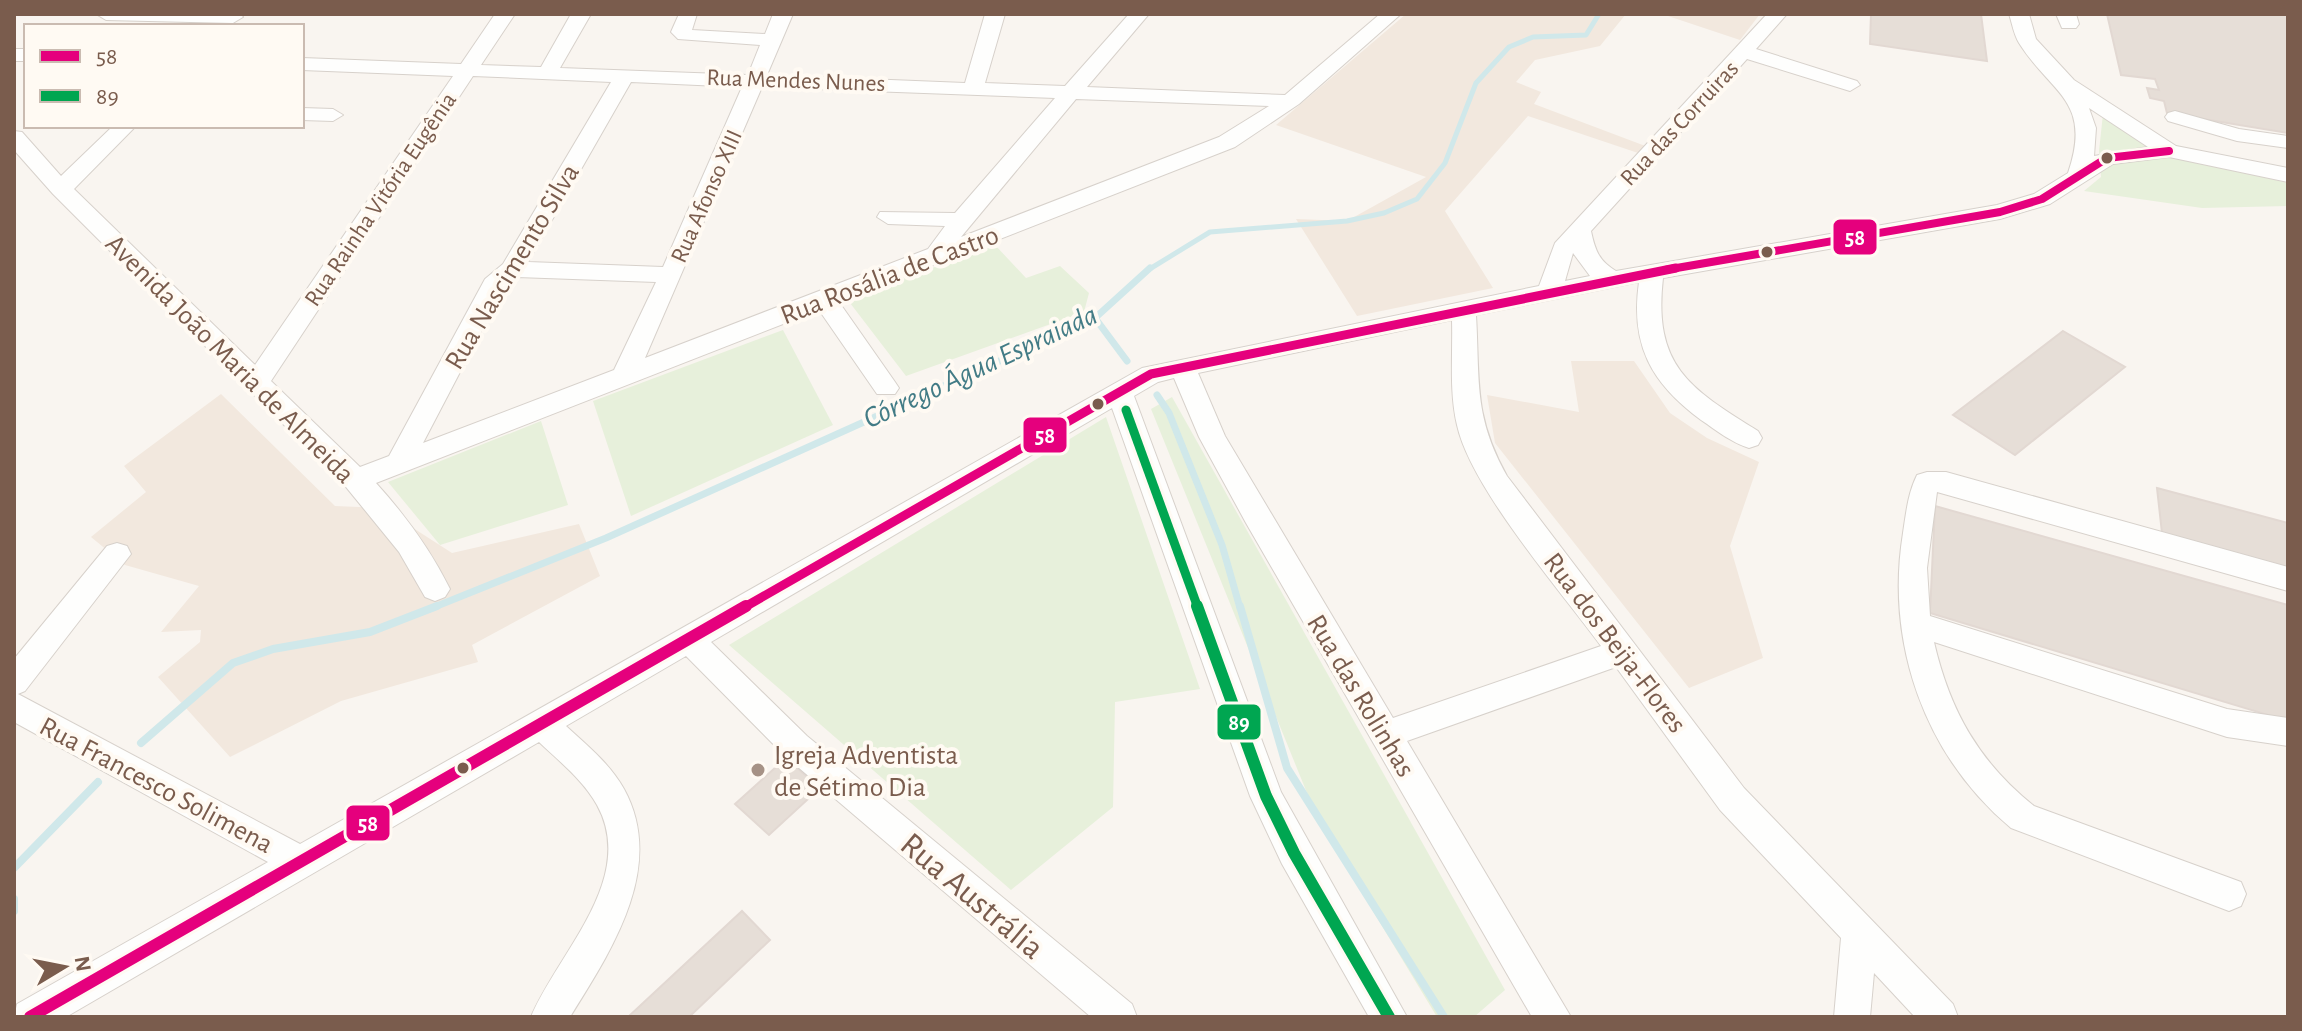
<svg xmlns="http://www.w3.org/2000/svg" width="2302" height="1031" font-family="'Alegreya Sans',sans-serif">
  <rect width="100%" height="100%" fill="#f9f5f0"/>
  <g fill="#f2e8de">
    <polygon points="1406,14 1626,14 1600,46 1535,60 1516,82 1541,92 1534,104 1648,147 1641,154 1528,116 1445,211 1493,288 1357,316 1296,219 1347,221 1426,177 1276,125"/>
    <polygon points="1662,14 1760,14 1740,40"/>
    <polygon points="1571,361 1634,361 1670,413 1707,438 1759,462 1730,546 1763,658 1689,688 1495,443 1487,395 1579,412"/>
    <polygon points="221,394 335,506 382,508 452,553 579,524 600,576 472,645 478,662 341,701 230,757 158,677 200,642 201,630 161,632 199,586 125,565 91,537 146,492 124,466"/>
  </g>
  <g fill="#e7f0db">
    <polygon points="2103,114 2176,157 2288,183 2288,206 2202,208 2084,191 2101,177 2099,151"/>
    <polygon points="995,245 1026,278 1060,266 1089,293 1084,312 906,376 847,299"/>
    <polygon points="783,330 833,425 631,516 593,401"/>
    <polygon points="1172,397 1505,990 1474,1017 1437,1017 1318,820 1151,409"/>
    <polygon points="1106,417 1200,689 1115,702 1113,807 1011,890 729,645"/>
    <polygon points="541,421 568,505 440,545 388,482"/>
  </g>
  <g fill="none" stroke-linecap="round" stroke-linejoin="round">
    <polyline stroke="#d0e8ea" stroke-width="5" points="1148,270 1210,232 1347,221 1384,213 1417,199 1445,163 1476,83 1509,47 1533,37 1586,35 1599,14"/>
    <g stroke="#d0e8ea" stroke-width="7">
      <polyline points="1095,318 1127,361"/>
      <polyline points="1157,395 1169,413 1222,545 1240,608"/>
      <polyline points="432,608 606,538 1095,318 1150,268"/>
    </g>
    <g stroke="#d0e8ea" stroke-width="8">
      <polyline points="1240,606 1287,768 1444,1017"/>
      <polyline points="141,743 233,663 273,649 370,632 437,606"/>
      <polyline points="14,868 98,782"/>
      <polyline points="14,899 14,911"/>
    </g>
  </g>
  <g fill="#e6ded7" stroke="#e2d8d2" stroke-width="2">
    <polygon points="1871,14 1981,14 1987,61 1870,44"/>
    <polygon points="2107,14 2288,14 2288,133 2167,113 2164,101 2150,98 2147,88 2159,90 2155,79 2121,75"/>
    <polygon points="2063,331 2125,367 2015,455 1953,415"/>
    <polygon points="2157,488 2288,523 2288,568 2162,533"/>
    <polygon points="1935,506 2288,605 2288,721 1930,613"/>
    <polygon points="786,758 820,788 769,835 735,804"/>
    <polygon points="742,911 770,940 689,1017 628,1017"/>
  </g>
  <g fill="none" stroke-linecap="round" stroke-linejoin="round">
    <g stroke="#d7d1cb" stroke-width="2">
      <g id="minor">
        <polygon points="96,14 240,14 243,17 233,23 106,20"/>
        <path d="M495,14H515L481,65L541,67L571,14H591L560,68L748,75L760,45L678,39L671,32L679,14H697L692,30L765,34L773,14H793L767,75L965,83L985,14H1005L985,83L1065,86L1129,14H1149L1087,87L1285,95L1380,14H1401L1299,104L1235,147L839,302L895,382L899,388L895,394H877L819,310L376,483C406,516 430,549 450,589L445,597L435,601L425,597L399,552L346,487L53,194L14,150V131L22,132L61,176L113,126H136L74,189L255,365L453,76L302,70V58L461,64ZM473,76L611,82L503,264L485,279L389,456L360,467L271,381ZM631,82L742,87L663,267L528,262ZM762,87L1055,98L955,213L880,212L877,217L888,224L945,226L928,249L645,358ZM1076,99L1269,106L1219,137L961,237ZM517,277L656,282L614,370L423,443L506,284Z"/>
        <path d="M1767,14H1787L1756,49L1857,81L1860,85L1850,91L1747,59L1591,231C1595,250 1599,261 1616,271L1997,205L2034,194L2068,173C2093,100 2051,94 2019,43C2014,35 2012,23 2009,14H2029L2036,39L2074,80L2176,146L2288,168V182L2169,157L2113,164L2050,204L2000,219L1663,278C1653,366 1689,388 1758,431L1762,438L1758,445L1749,448C1732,443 1716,430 1701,420C1651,383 1630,345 1639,282L1476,315C1480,381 1473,415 1507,476L1744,788L1953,1004L1958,1017H1915L1874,973L1870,1017H1834L1841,938L1720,810L1616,667L1407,741L1571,1017H1532L1246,523L1199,437L1174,378L1158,382L1134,396L1281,792L1407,1017H1369L1282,864L1250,796L1112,408L711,642L807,736L1132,1004L1137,1017H1091L785,756L686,656L566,726C587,745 610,764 624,789C667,867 611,951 570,1017H531C557,954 638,879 597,805C583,780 559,761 539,742L66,1017H14L17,1004L268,862L14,722V659L107,546L117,543L127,546L131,554L25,691L18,694L300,844L1142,368L1539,286L1555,243ZM2089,108L2148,147L2094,156L2096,128ZM1573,253L1590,276L1565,281ZM1452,320C1453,355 1449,391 1457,425C1471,488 1560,590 1601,646L1393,718L1225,436L1198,373Z"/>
        <polygon points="2056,14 2076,14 2079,24 2076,28 2062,28"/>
        <rect x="14" y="49" width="12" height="12"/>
        <polygon points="302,108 333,109 343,115 333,121 302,120"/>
        <polygon points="2175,111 2239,129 2288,136 2288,148 2237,141 2168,121 2165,117 2168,113"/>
        <path d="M1927,472H1946L2288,567V591L1937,492L1927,568L1930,616L2227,709L2288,718V746L2227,737L1934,642C1950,711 1979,762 2034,806L2241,882L2246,894L2241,906L2229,911L2011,828C1925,756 1885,644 1903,533C1906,513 1908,493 1917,475Z"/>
      </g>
    </g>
    <use href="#minor" fill="#fefefd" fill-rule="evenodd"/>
    <g stroke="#fffaf3" stroke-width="13">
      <polyline id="bus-1-far2" points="1665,270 2000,212 2042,199 2107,158 2169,151"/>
    </g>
    <g stroke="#fffaf3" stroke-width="15">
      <polyline id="bus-1-far1" points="743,608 1151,374 1676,268"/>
    </g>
    <g stroke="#fffaf3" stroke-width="18">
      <polyline id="bus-1" points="30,1017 746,606"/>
    </g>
    <g stroke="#fffaf3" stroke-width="15">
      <polyline id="bus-2-far1" points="1126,410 1198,608"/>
    </g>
    <g stroke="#fffaf3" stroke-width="18">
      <polyline id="bus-2" points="1197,606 1266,796 1294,853 1389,1017"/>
    </g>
    <use href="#bus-1-far2" stroke="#e5007d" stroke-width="8"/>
    <use href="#bus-1-far1" stroke="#e5007d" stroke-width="9"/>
    <use href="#bus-1" stroke="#e5007d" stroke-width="12"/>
    <use href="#bus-2-far1" stroke="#00a651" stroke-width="9"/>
    <use href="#bus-2" stroke="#00a651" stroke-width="12"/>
  </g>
  <g fill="#7a5c4d" stroke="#fffaf3" stroke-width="3">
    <circle cx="2107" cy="158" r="7"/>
    <circle cx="1767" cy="252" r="7"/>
    <circle cx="1098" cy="404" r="7"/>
    <circle cx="463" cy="768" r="7"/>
  </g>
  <circle fill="#a69286" stroke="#fffaf3" stroke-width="3" cx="758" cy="770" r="8"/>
  <g text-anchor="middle" stroke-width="8" stroke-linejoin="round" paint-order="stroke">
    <g font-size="24" fill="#7a5c4d" stroke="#fffaf3">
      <text transform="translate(796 80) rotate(2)" y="8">Rua Mendes Nunes</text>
      <text transform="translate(1679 123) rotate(-47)" y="8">Rua das Corruiras</text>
      <text transform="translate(706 196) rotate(-66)" y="8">Rua Afonso XIII</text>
      <text transform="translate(380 199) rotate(-56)" y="8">Rua Rainha Vitória Eugênia</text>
    </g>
    <g font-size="28" fill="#7a5c4d" stroke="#fffaf3">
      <text transform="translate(511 266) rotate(-59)" y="10">Rua Nascimento Silva</text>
      <text transform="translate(889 274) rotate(-21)" y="10">Rua Rosália de Castro</text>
      <text transform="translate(231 358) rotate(45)" y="10">Avenida João Maria de Almeida</text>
      <text transform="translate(1616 642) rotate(53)" y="10">Rua dos Beija-Flores</text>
      <text transform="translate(1362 695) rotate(59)" y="10">Rua das Rolinhas</text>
      <text transform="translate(157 784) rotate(28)" y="10">Rua Francesco Solimena</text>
    </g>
    <g font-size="28" fill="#7a5c4d" stroke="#fffaf3" text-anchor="start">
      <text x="774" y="764">Igreja Adventista<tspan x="774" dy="32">de Sétimo Dia</tspan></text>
    </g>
    <g font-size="30" font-style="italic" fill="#437c86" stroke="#fffaf3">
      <text transform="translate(980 366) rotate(-25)" y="10">Córrego Água Espraiada</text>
    </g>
    <g font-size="34" fill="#7a5c4d" stroke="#fffaf3">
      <text transform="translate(973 895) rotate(40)" y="12">Rua Austrália</text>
    </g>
  </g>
  <g stroke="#fffaf3" stroke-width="3">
    <rect x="1832" y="218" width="46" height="38" rx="8" fill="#e5007d"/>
    <rect x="1022" y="416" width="46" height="38" rx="8" fill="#e5007d"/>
    <rect x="1216" y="703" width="46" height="38" rx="8" fill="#00a651"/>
    <rect x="345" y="804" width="46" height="38" rx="8" fill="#e5007d"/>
  </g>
  <g font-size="22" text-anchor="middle" font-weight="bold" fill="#fff">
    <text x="1855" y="245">58</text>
    <text x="1045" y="443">58</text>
    <text x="1239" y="730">89</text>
    <text x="368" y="831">58</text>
  </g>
  <rect width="2302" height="1031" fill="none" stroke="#7a5c4d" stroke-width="32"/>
  <rect x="24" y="24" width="280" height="104" fill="#fffaf3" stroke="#cabbb1" stroke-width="2"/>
  <rect x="40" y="50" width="40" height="12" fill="#e5007d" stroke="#cabbb1" stroke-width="2"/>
  <text x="96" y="64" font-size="24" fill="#7a5c4d">58</text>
  <rect x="40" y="90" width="40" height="12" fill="#00a651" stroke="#cabbb1" stroke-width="2"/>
  <text x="96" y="104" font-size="24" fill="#7a5c4d">89</text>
  <g transform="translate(64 967) rotate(80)" stroke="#fffaf3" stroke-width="6" paint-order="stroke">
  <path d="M0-6L14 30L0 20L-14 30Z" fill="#7a5c4d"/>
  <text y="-12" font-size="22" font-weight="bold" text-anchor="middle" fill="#7a5c4d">N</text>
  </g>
</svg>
